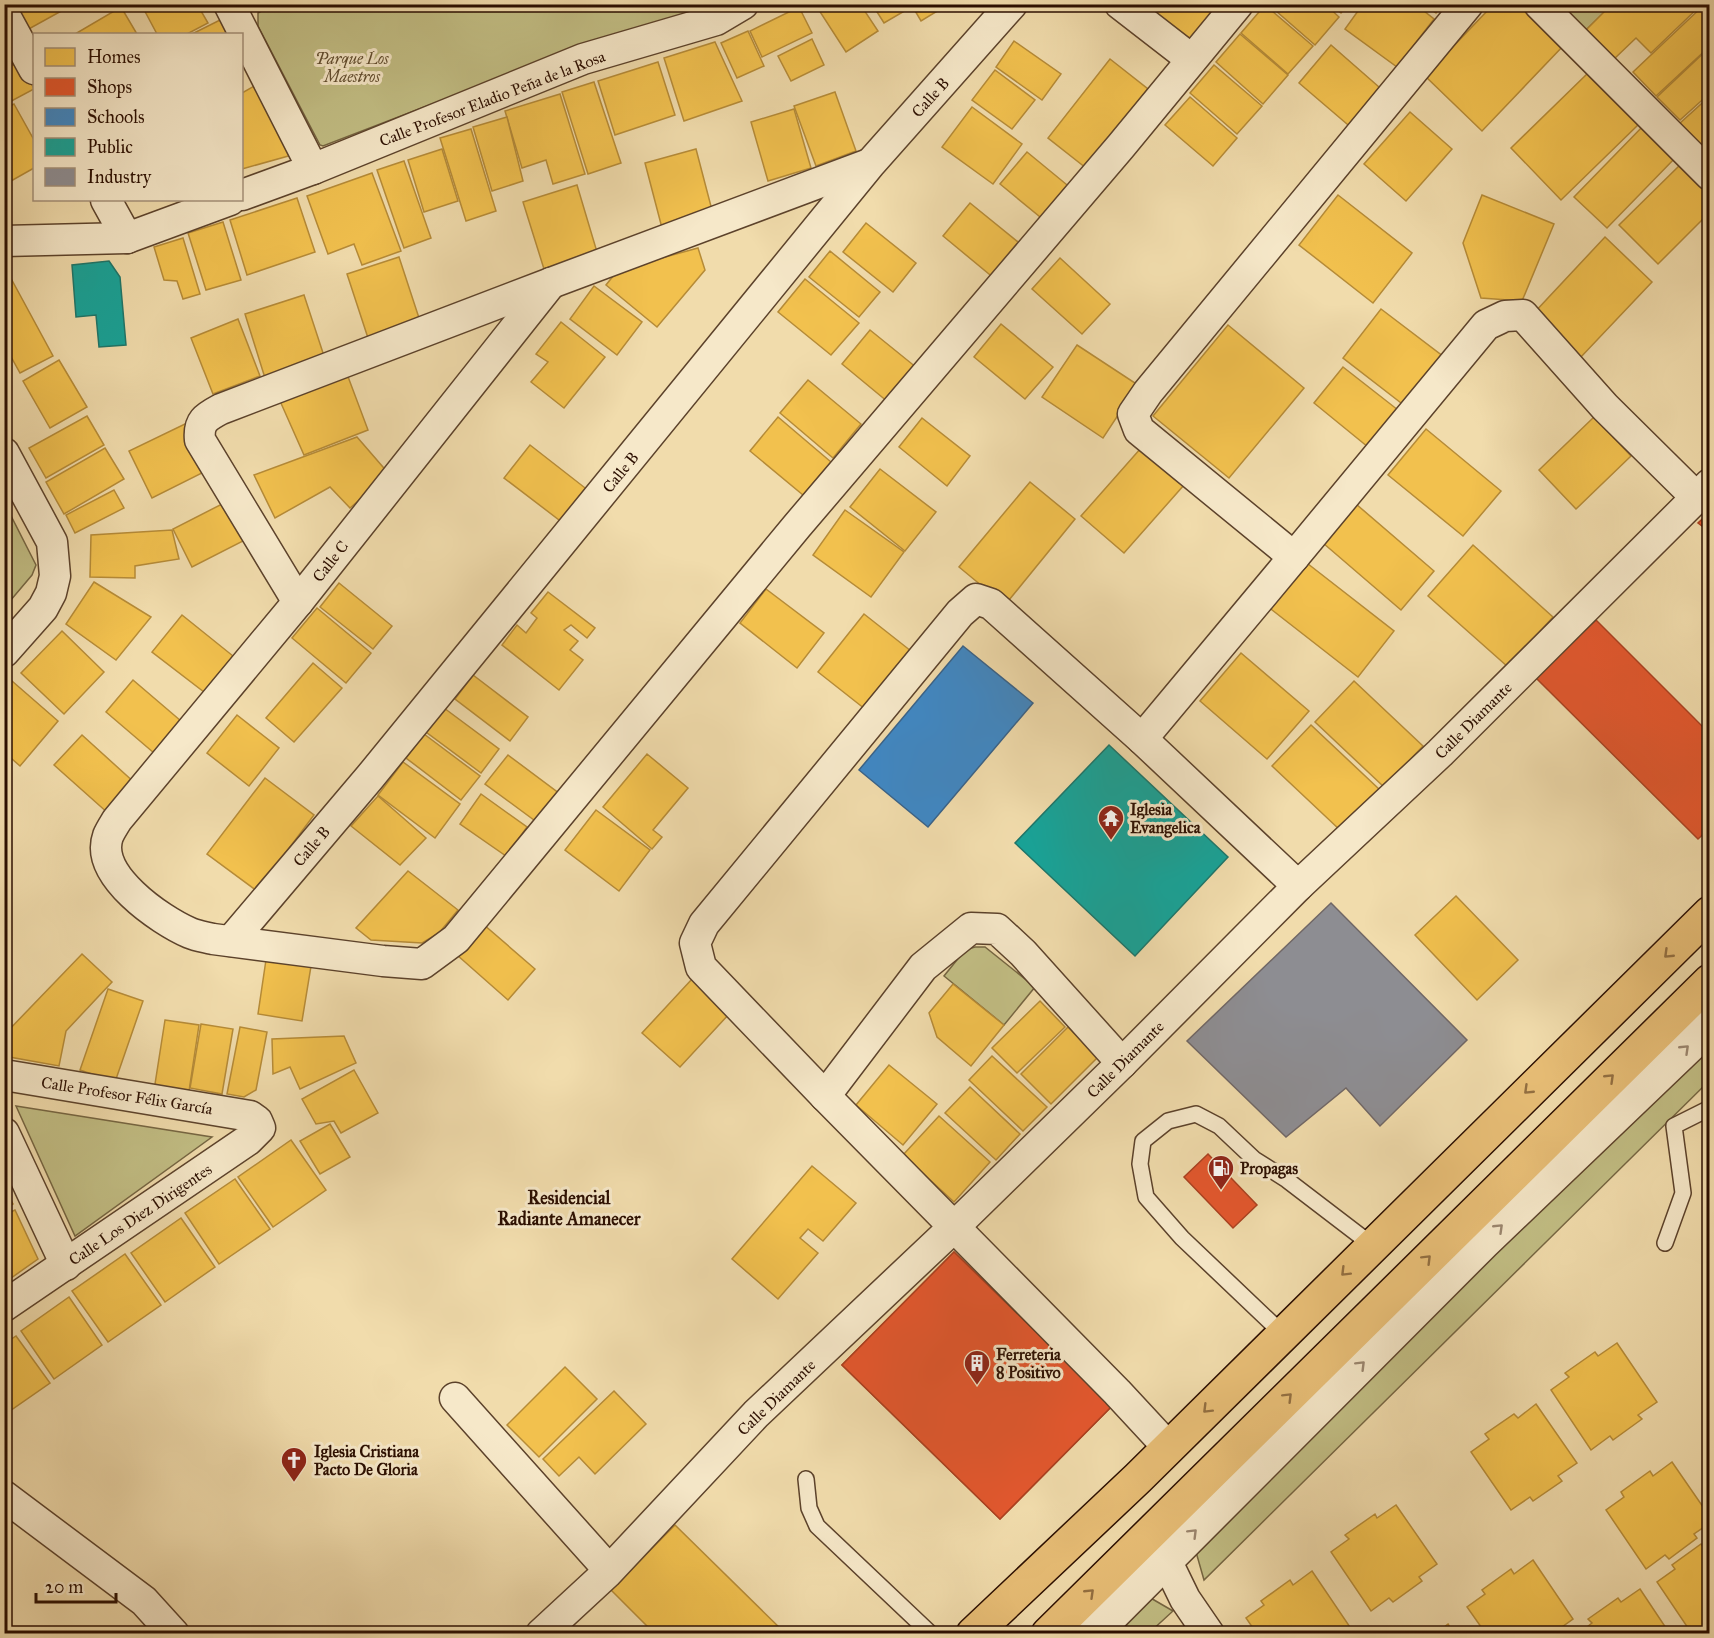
<svg xmlns="http://www.w3.org/2000/svg" width="1714" height="1638" font-family="'IM FELL Great Primer',serif">
  <rect width="100%" height="100%" fill="#f1dcac"/>
  <filter id="stains"><feTurbulence type="fractalNoise" baseFrequency=".00333" numOctaves="4"/><feColorMatrix values="0 0 0 0 .2 0 0 0 0 .09 0 0 0 0 .02 0 0 0 .5 -.17"/></filter>
  <radialGradient id="worn" r=".72"><stop offset=".6" stop-color="#630" stop-opacity="0"/><stop offset="1" stop-color="#630" stop-opacity=".3"/></radialGradient>
  <g fill="#c2be84" stroke="#766642" stroke-width="1.5">
    <polygon points="274,4 719,5 591,43 323,146 320,145 258,26 258,13"/>
    <polygon points="1558,5 1612,5 1584,32"/>
    <polygon points="5,504 36,565 32,575 5,607"/>
    <polygon points="975,947 985,947 1035,987 1004,1025 944,976 965,950"/>
    <polygon points="1709,986 1709,1081 1204,1580 1194,1545"/>
    <polygon points="16,1106 212,1137 75,1236"/>
    <polygon points="1111,1575 1173,1611 1149,1633 1050,1634"/>
  </g>
  <g fill="#f2c14e" stroke="#b68b37" stroke-width="1.5">
    <polygon points="13,4 74,4 27,30"/>
    <polygon points="141,4 197,4 208,23 187,34 157,34"/>
    <polygon points="815,4 872,4 864,10 878,31 846,52"/>
    <polygon points="872,4 905,4 908,9 884,23"/>
    <polygon points="911,4 949,4 921,21"/>
    <polygon points="1153,4 1221,4 1189,43 1149,10"/>
    <polygon points="1268,4 1325,4 1339,17 1315,45"/>
    <polygon points="1330,4 1348,4 1341,13"/>
    <polygon points="1363,4 1415,4 1434,19 1397,67 1345,29"/>
    <polygon points="1424,4 1443,4 1436,13"/>
    <polygon points="1500,4 1522,4 1564,45 1482,131 1425,76 1490,8"/>
    <polygon points="1612,4 1702,4 1651,53 1636,38 1613,60 1584,32"/>
    <polygon points="1705,4 1710,4 1710,46 1656,96 1633,72"/>
    <polygon points="1265,5 1313,46 1288,74 1241,33"/>
    <polygon points="121,7 137,34 75,34"/>
    <polygon points="799,7 812,33 762,57 750,31"/>
    <polygon points="220,20 227,34 192,34"/>
    <polygon points="748,31 764,66 737,78 721,43"/>
    <polygon points="1240,34 1288,75 1263,104 1216,62"/>
    <polygon points="812,39 824,65 791,81 778,56"/>
    <polygon points="1014,41 1061,74 1042,100 996,67"/>
    <polygon points="715,42 742,101 684,121 664,58"/>
    <polygon points="1331,45 1387,94 1354,130 1299,83"/>
    <polygon points="1710,47 1710,93 1680,120 1657,97"/>
    <polygon points="4,50 13,65 20,61 34,89 4,105"/>
    <polygon points="1110,59 1148,89 1086,168 1048,138"/>
    <polygon points="658,62 675,115 615,135 598,81"/>
    <polygon points="1214,65 1262,106 1237,134 1190,93"/>
    <polygon points="995,70 1035,100 1012,129 972,100"/>
    <polygon points="1589,72 1639,124 1561,200 1511,148"/>
    <polygon points="594,82 621,163 588,174 562,92"/>
    <polygon points="256,85 292,155 242,169 242,93"/>
    <polygon points="835,92 856,151 816,166 794,106"/>
    <polygon points="560,94 585,174 553,184 546,160 522,168 505,111"/>
    <polygon points="1710,96 1710,156 1679,124"/>
    <polygon points="1190,97 1237,138 1213,166 1165,125"/>
    <polygon points="14,104 34,140 34,168 4,185 4,109"/>
    <polygon points="972,107 1022,144 993,184 942,147"/>
    <polygon points="794,109 811,168 768,181 751,122"/>
    <polygon points="1410,112 1452,149 1406,201 1364,164"/>
    <polygon points="507,117 523,181 492,191 473,127"/>
    <polygon points="1644,125 1676,157 1607,228 1574,197"/>
    <polygon points="471,129 496,211 466,221 440,138"/>
    <polygon points="442,149 458,201 424,212 408,160"/>
    <polygon points="696,149 713,214 662,228 645,163"/>
    <polygon points="1027,152 1072,189 1045,221 1000,184"/>
    <polygon points="404,161 431,238 404,248 377,170"/>
    <polygon points="1682,163 1710,191 1710,212 1658,264 1619,225"/>
    <polygon points="372,173 401,251 362,265 354,244 328,254 307,196"/>
    <polygon points="577,185 597,252 544,269 523,202"/>
    <polygon points="1338,195 1412,253 1373,303 1299,245"/>
    <polygon points="1482,195 1554,224 1522,301 1481,298 1463,243"/>
    <polygon points="297,198 315,252 247,275 230,220"/>
    <polygon points="970,203 1023,246 995,279 943,236"/>
    <polygon points="223,222 241,280 206,290 188,233"/>
    <polygon points="866,223 916,263 893,292 843,252"/>
    <polygon points="1605,237 1652,282 1580,358 1533,314"/>
    <polygon points="183,238 200,294 183,299 177,281 164,280 154,247"/>
    <polygon points="698,248 705,270 657,327 606,285 618,270"/>
    <polygon points="830,251 880,292 859,317 809,277"/>
    <polygon points="399,257 420,321 368,338 347,274"/>
    <polygon points="1060,258 1110,304 1082,334 1032,289"/>
    <polygon points="7,271 53,356 20,373 4,344 4,272"/>
    <polygon points="805,279 859,323 831,355 778,312"/>
    <polygon points="594,286 642,322 617,355 570,319"/>
    <polygon points="304,295 325,359 265,378 245,314"/>
    <polygon points="1381,309 1444,357 1405,406 1343,358"/>
    <polygon points="238,319 260,376 213,394 191,338"/>
    <polygon points="561,322 605,357 564,408 531,382 548,362 536,354"/>
    <polygon points="1001,324 1053,367 1025,399 974,357"/>
    <polygon points="1228,325 1304,388 1229,478 1153,416"/>
    <polygon points="870,330 917,368 888,402 842,364"/>
    <polygon points="1077,345 1138,385 1103,438 1042,397"/>
    <polygon points="59,360 87,407 50,428 23,381"/>
    <polygon points="1343,367 1398,410 1368,447 1314,403"/>
    <polygon points="347,374 368,430 304,455 280,401"/>
    <polygon points="808,380 861,424 833,458 780,413"/>
    <polygon points="87,416 104,445 46,478 29,448"/>
    <polygon points="778,417 831,462 803,495 750,451"/>
    <polygon points="1594,417 1631,456 1576,509 1539,470"/>
    <polygon points="922,418 970,456 947,486 899,447"/>
    <polygon points="187,423 210,469 152,498 129,451"/>
    <polygon points="1426,429 1501,491 1463,536 1388,475"/>
    <polygon points="357,437 389,474 350,508 330,487 275,518 254,475"/>
    <polygon points="530,445 589,491 563,523 504,478"/>
    <polygon points="105,448 124,479 64,514 46,482"/>
    <polygon points="1141,448 1184,485 1124,553 1081,516"/>
    <polygon points="880,469 936,512 905,551 850,507"/>
    <polygon points="1030,482 1075,519 1005,605 959,567"/>
    <polygon points="114,490 124,508 75,533 66,515"/>
    <polygon points="226,502 245,540 192,567 173,529"/>
    <polygon points="1356,504 1434,571 1401,610 1323,543"/>
    <polygon points="845,510 904,552 871,597 813,555"/>
    <polygon points="172,530 179,559 135,566 135,578 90,577 91,535"/>
    <polygon points="1473,545 1553,617 1508,667 1428,596"/>
    <polygon points="1303,560 1394,631 1358,677 1267,606"/>
    <polygon points="94,582 151,617 116,660 66,624"/>
    <polygon points="339,583 392,626 373,649 320,607"/>
    <polygon points="766,589 824,633 797,668 740,623"/>
    <polygon points="548,592 595,628 587,638 571,625 564,630 578,641 570,650 583,660 559,690 502,645 517,625 526,633 537,618 531,613"/>
    <polygon points="317,608 371,653 346,683 292,638"/>
    <polygon points="864,614 911,651 865,709 818,672"/>
    <polygon points="182,615 233,656 204,692 152,652"/>
    <polygon points="62,631 104,672 64,714 21,673"/>
    <polygon points="1241,653 1309,711 1267,759 1200,701"/>
    <polygon points="313,663 342,688 294,742 266,718"/>
    <polygon points="473,675 528,717 510,741 455,699"/>
    <polygon points="133,680 181,721 154,753 106,712"/>
    <polygon points="12,681 58,721 20,766 4,752 4,690"/>
    <polygon points="1354,681 1423,746 1384,787 1315,722"/>
    <polygon points="444,708 499,749 481,773 426,732"/>
    <polygon points="237,715 279,748 249,786 207,753"/>
    <polygon points="1311,725 1380,790 1341,831 1272,766"/>
    <polygon points="424,734 480,776 461,800 406,758"/>
    <polygon points="82,735 136,784 109,814 54,765"/>
    <polygon points="647,754 688,788 653,830 662,837 652,849 603,807"/>
    <polygon points="508,755 560,794 538,823 485,784"/>
    <polygon points="403,762 460,804 435,838 378,795"/>
    <polygon points="265,778 314,815 257,891 207,854"/>
    <polygon points="481,794 527,827 506,856 460,824"/>
    <polygon points="378,796 426,838 400,865 351,826"/>
    <polygon points="596,810 650,850 619,891 565,850"/>
    <polygon points="408,871 458,910 439,933 422,943 371,940 356,928"/>
    <polygon points="1456,896 1518,960 1477,1000 1415,935"/>
    <polygon points="483,924 535,969 508,1000 457,955"/>
    <polygon points="267,953 312,960 302,1021 258,1014"/>
    <polygon points="82,954 112,982 66,1031 59,1066 4,1056 4,1035"/>
    <polygon points="692,979 730,1013 680,1067 642,1033"/>
    <polygon points="953,984 1004,1025 971,1066 937,1037 929,1013"/>
    <polygon points="108,989 143,1001 115,1082 80,1070"/>
    <polygon points="1040,1001 1065,1027 1017,1073 992,1048"/>
    <polygon points="165,1020 199,1025 189,1091 161,1087 155,1084"/>
    <polygon points="201,1024 233,1029 222,1094 190,1088"/>
    <polygon points="240,1027 267,1032 256,1090 244,1097 227,1094"/>
    <polygon points="1068,1027 1098,1057 1051,1104 1021,1074"/>
    <polygon points="344,1036 356,1063 300,1089 290,1067 273,1074 272,1039"/>
    <polygon points="992,1056 1047,1107 1023,1131 969,1080"/>
    <polygon points="889,1065 937,1104 903,1145 856,1105"/>
    <polygon points="354,1070 378,1113 341,1133 334,1121 316,1124 302,1099"/>
    <polygon points="970,1087 1020,1134 996,1160 945,1113"/>
    <polygon points="939,1116 990,1162 954,1202 903,1155"/>
    <polygon points="330,1124 350,1157 320,1174 300,1141"/>
    <polygon points="291,1140 326,1190 273,1227 238,1177"/>
    <polygon points="812,1166 856,1203 823,1241 808,1229 800,1238 818,1253 778,1299 732,1259"/>
    <polygon points="235,1179 270,1229 219,1264 185,1213"/>
    <polygon points="4,1187 13,1204 4,1209"/>
    <polygon points="15,1210 38,1259 4,1283 4,1215"/>
    <polygon points="181,1218 215,1267 165,1302 131,1253"/>
    <polygon points="125,1254 161,1305 108,1342 72,1291"/>
    <polygon points="69,1297 102,1345 54,1379 21,1331"/>
    <polygon points="16,1336 50,1383 4,1415 4,1344"/>
    <polygon points="1617,1343 1657,1402 1638,1415 1642,1419 1613,1440 1610,1436 1591,1450 1551,1390 1569,1377 1565,1373 1595,1352 1598,1356"/>
    <polygon points="565,1367 597,1399 539,1457 507,1425"/>
    <polygon points="614,1391 646,1424 595,1474 579,1457 559,1476 543,1459"/>
    <polygon points="1536,1404 1577,1463 1558,1476 1562,1481 1533,1501 1530,1497 1511,1510 1471,1452 1489,1439 1485,1434 1514,1414 1518,1418"/>
    <polygon points="1672,1462 1710,1517 1710,1523 1694,1534 1697,1538 1669,1559 1665,1555 1646,1569 1606,1510 1624,1497 1621,1492 1650,1471 1653,1476"/>
    <polygon points="1396,1505 1437,1564 1419,1577 1422,1581 1393,1602 1389,1598 1371,1611 1331,1552 1349,1539 1345,1535 1375,1514 1377,1518"/>
    <polygon points="675,1525 786,1634 655,1634 611,1590"/>
    <polygon points="1701,1544 1704,1548 1710,1544 1710,1632 1692,1634 1657,1582 1675,1569 1672,1565"/>
    <polygon points="1533,1560 1573,1619 1555,1632 1556,1634 1486,1634 1467,1607 1485,1594 1482,1590 1511,1569 1514,1574"/>
    <polygon points="1312,1571 1352,1630 1347,1634 1257,1634 1246,1618 1264,1605 1261,1601 1290,1580 1293,1585"/>
    <polygon points="1640,1589 1670,1634 1578,1634 1592,1623 1588,1619 1618,1598 1621,1602"/>
    <polygon points="1448,1624 1454,1634 1435,1634"/>
  </g>
  <g fill="#e4572e" stroke="#ac4120" stroke-width="1.5">
    <polygon points="1710,512 1710,532 1698,523"/>
    <polygon points="1596,620 1710,734 1710,828 1698,839 1535,677"/>
    <polygon points="1208,1154 1257,1205 1233,1228 1184,1177"/>
    <polygon points="954,1252 1112,1406 1000,1519 842,1365"/>
    <polygon points="954,1252 1112,1406 1000,1519 842,1365"/>
  </g>
  <polygon fill="#3f88c5" stroke="#39638a" stroke-width="1.5" points="963,646 1033,703 928,827 859,770"/>
  <g fill="#17a398" stroke="#1d766a" stroke-width="1.5">
    <polygon points="109,261 120,277 126,345 99,347 96,315 76,317 72,265"/>
    <polygon points="1109,745 1228,857 1135,956 1015,843"/>
  </g>
  <polygon fill="#8d8d92" stroke="#706766" stroke-width="1.5" points="1331,903 1467,1040 1380,1126 1346,1088 1286,1137 1187,1041"/>
  <g fill="none" stroke-linecap="round" stroke-linejoin="round">
    <g stroke="#5c422b" stroke-width="18">
      <g id="service">
        <polyline points="1665,1243 1683,1193 1674,1126 1710,1108"/>
        <polyline points="1283,1334 1182,1238 1146,1197 1140,1164 1143,1141 1168,1121 1196,1114 1219,1126 1254,1159 1287,1180 1372,1245"/>
        <polyline points="806,1479 809,1508 817,1526 931,1634"/>
      </g>
    </g>
    <g stroke="#5c422b" stroke-width="33">
      <g id="minor">
        <polyline points="229,4 313,169"/>
        <polyline points="1120,4 1191,59"/>
        <polyline points="1539,4 1710,175"/>
        <polyline points="4,14 34,69"/>
        <polyline points="242,195 313,169 583,59 716,20 743,4"/>
        <polyline points="106,200 127,238"/>
        <polyline points="4,241 127,238 230,200"/>
        <path d="M551,283L298,602L117,820C114,825 110,831 108,836C94,875 160,920 190,933C197,936 205,937 213,939L383,961L422,964L456,939L797,526L1121,146L1238,4"/>
        <polyline points="4,453 52,542 55,576 51,593 43,608 4,652"/>
        <polyline points="1294,557 1486,325 1505,316 1523,315 1605,407 1696,497"/>
        <path d="M298,602L200,440C198,421 206,417 221,409L551,283L869,164"/>
        <polyline points="1142,739 1294,557 1139,430 1133,414 1148,392 1468,4"/>
        <polyline points="231,941 370,777 870,164 1012,4"/>
        <polyline points="4,1075 250,1116 257,1121 260,1128 248,1140 4,1306"/>
        <polyline points="825,1096 923,967 971,928 997,929 1023,953 1122,1063"/>
        <polyline points="4,1133 66,1265"/>
        <polyline points="455,1398 609,1570"/>
        <polyline points="1168,1447 1117,1392 825,1096 701,967 695,943 704,924 960,613 976,599 991,604 1142,739 1298,886"/>
        <polyline points="4,1496 144,1601 174,1634"/>
        <polyline points="1166,1560 1185,1599 1209,1634"/>
        <polyline points="541,1634 607,1573 756,1414 954,1227 1122,1063 1298,886 1440,753 1710,484"/>
      </g>
    </g>
    <g stroke="#5c422b" stroke-width="36">
      <polyline id="tertiary" points="1093,1634 1483,1243 1710,1026"/>
    </g>
    <g stroke="#2b0e00" stroke-width="36">
      <g id="primary">
        <polyline points="973,1634 1138,1478 1710,913"/>
        <polyline points="1048,1634 1710,981"/>
      </g>
    </g>
    <use href="#service" stroke="#f6e8c9" stroke-width="15"/>
    <use href="#minor" stroke="#f6e8c9" stroke-width="30"/>
    <use href="#tertiary" stroke="#f6e8c9" stroke-width="33"/>
    <use href="#primary" stroke="#e8be76" stroke-width="33"/>
  </g>
  <defs><path id="oneway-chevron" d="M-2-3.5L2.5 0L-2 3.5" fill="none" stroke-width="1.6" stroke-linecap="round" stroke-linejoin="round" transform="scale(1.5)"/></defs>
  <g stroke="#936f41">
    <use href="#oneway-chevron" transform="translate(1668 954) rotate(136)"/>
    <use href="#oneway-chevron" transform="translate(1610 1078) rotate(-44)"/>
    <use href="#oneway-chevron" transform="translate(1528 1090) rotate(136)"/>
    <use href="#oneway-chevron" transform="translate(1427 1259) rotate(-45)"/>
    <use href="#oneway-chevron" transform="translate(1345 1272) rotate(135)"/>
    <use href="#oneway-chevron" transform="translate(1288 1397) rotate(-45)"/>
    <use href="#oneway-chevron" transform="translate(1207 1409) rotate(135)"/>
    <use href="#oneway-chevron" transform="translate(1090 1593) rotate(-44)"/>
  </g>
  <g stroke="#9b866f">
    <use href="#oneway-chevron" transform="translate(1685 1049) rotate(-44)"/>
    <use href="#oneway-chevron" transform="translate(1499 1228) rotate(-44)"/>
    <use href="#oneway-chevron" transform="translate(1361 1365) rotate(-45)"/>
    <use href="#oneway-chevron" transform="translate(1193 1533) rotate(-45)"/>
  </g>
  <defs>
    <g id="temple-pin" transform="scale(1.35)"><path d="M0 17L-7.5 6A9.5 9.5 0 1 1 7.5 6Z" fill="#8f2418" stroke="#f6e8c9"/><path d="M0-6L5-2H3V0L6.5 2.5H4V6H1.5V3h-3V6H-4V2.5H-6.5L-3 0V-2H-5Z" fill="#fff"/></g>
    <g id="fuel-pin" transform="scale(1.35)"><path d="M0 17L-7.5 6A9.5 9.5 0 1 1 7.5 6Z" fill="#8f2418" stroke="#f6e8c9"/><path d="M-5.5-6h7V0h2V4h1.3V-2.5L3-4.5l.8-.8L6-3V5H2.5V1h-1V6h-7ZM-4.2-4.7v3.2H.2V-4.7Z" fill="#fff"/></g>
    <g id="building-pin" transform="scale(1.35)"><path d="M0 17L-7.5 6A9.5 9.5 0 1 1 7.5 6Z" fill="#8f2418" stroke="#f6e8c9"/><path d="M-4-6H4V6H1V3H-1V6H-4ZM-2.5-4.3h1.7v1.8h-1.7ZM.8-4.3h1.7v1.8H.8ZM-2.5-1h1.7V.8h-1.7ZM.8-1h1.7V.8H.8Z" fill="#fff"/></g>
    <g id="church-pin" transform="scale(1.35)"><path d="M0 17L-7.5 6A9.5 9.5 0 1 1 7.5 6Z" fill="#8f2418" stroke="#f6e8c9"/><path d="M-1.2-6h2.4v3.5h3.3v2.4h-3.3V6h-2.4V-.1h-3.3v-2.4h3.3Z" fill="#fff"/></g>
  </defs>
  <g fill-rule="evenodd">
    <use href="#temple-pin" x="1111" y="818"/>
    <use href="#fuel-pin" x="1221" y="1168"/>
    <use href="#building-pin" x="977" y="1363"/>
    <use href="#church-pin" x="294" y="1460"/>
  </g>
  <g text-anchor="middle" stroke-width="6" stroke-linejoin="round" paint-order="stroke">
    <g font-size="16" font-style="italic" fill="#604c2e" stroke="#f6e8c9">
      <text x="352" y="64">Parque Los<tspan x="352" dy="18">Maestros</tspan></text>
    </g>
    <g font-size="16" fill="#2b0e00" stroke="#f6e8c9">
      <text transform="translate(930 97) rotate(-48)" y="6">Calle B</text>
      <text transform="translate(492 98) rotate(-21)" y="6">Calle Profesor Eladio Peña de la Rosa</text>
      <text transform="translate(620 472) rotate(-51)" y="6">Calle B</text>
      <text transform="translate(330 561) rotate(-52)" y="6">Calle C</text>
      <text transform="translate(1473 720) rotate(-45)" y="6">Calle Diamante</text>
      <text transform="translate(311 846) rotate(-50)" y="6">Calle B</text>
      <text transform="translate(1125 1059) rotate(-45)" y="6">Calle Diamante</text>
      <text transform="translate(127 1095) rotate(9)" y="6">Calle Profesor Félix García</text>
      <text transform="translate(140 1214) rotate(-34)" y="6">Calle Los Diez Dirigentes</text>
      <text transform="translate(776 1397) rotate(-44)" y="6">Calle Diamante</text>
    </g>
    <g font-size="16" font-weight="bold" fill="#2b0e00" stroke="#f6e8c9" text-anchor="start">
      <text x="1130" y="815">Iglesia<tspan x="1130" dy="18">Evangelica</tspan></text>
      <text x="1240" y="1174">Propagas</text>
      <text x="996" y="1360">Ferreteria<tspan x="996" dy="18">8 Positivo</tspan></text>
      <text x="314" y="1457">Iglesia Cristiana<tspan x="314" dy="18">Pacto De Gloria</tspan></text>
    </g>
    <g font-size="18" font-weight="bold" fill="#2b0e00" stroke="#f6e8c9">
      <text x="569" y="1204">Residencial<tspan x="569" dy="21">Radiante Amanecer</tspan></text>
    </g>
  </g>
  <rect width="1714" height="1638" fill="none" stroke="#f1dcac" stroke-width="24"/>
  <rect x="6" y="6" width="1702" height="1626" fill="none" stroke="#2b0e00" stroke-width="3"/>
  <rect x="12" y="12" width="1690" height="1614" fill="none" stroke="#2b0e00" stroke-width="1.5"/>
  <rect x="33" y="33" width="210" height="168" fill="#f6e8c9" stroke="#a59179" stroke-width="1.5"/>
  <rect x="45" y="48" width="30" height="18" fill="#f2c14e" stroke="#a59179" stroke-width="1.5"/>
  <text x="87" y="63" font-size="18" fill="#2b0e00">Homes</text>
  <rect x="45" y="78" width="30" height="18" fill="#e4572e" stroke="#a59179" stroke-width="1.5"/>
  <text x="87" y="93" font-size="18" fill="#2b0e00">Shops</text>
  <rect x="45" y="108" width="30" height="18" fill="#3f88c5" stroke="#a59179" stroke-width="1.5"/>
  <text x="87" y="123" font-size="18" fill="#2b0e00">Schools</text>
  <rect x="45" y="138" width="30" height="18" fill="#17a398" stroke="#a59179" stroke-width="1.5"/>
  <text x="87" y="153" font-size="18" fill="#2b0e00">Public</text>
  <rect x="45" y="168" width="30" height="18" fill="#8d8d92" stroke="#a59179" stroke-width="1.5"/>
  <text x="87" y="183" font-size="18" fill="#2b0e00">Industry</text>
  <path d="M36 1593v9h80v-9" fill="none" stroke="#2b0e00" stroke-width="3"/>
  <text x="45" y="1593" font-size="18" fill="#2b0e00" stroke="#f6e8c9" stroke-width="4.5" paint-order="stroke">20 m</text>
  <rect width="100%" height="100%" filter="url(#stains)"/>
  <rect width="100%" height="100%" fill="url(#worn)"/>
</svg>
